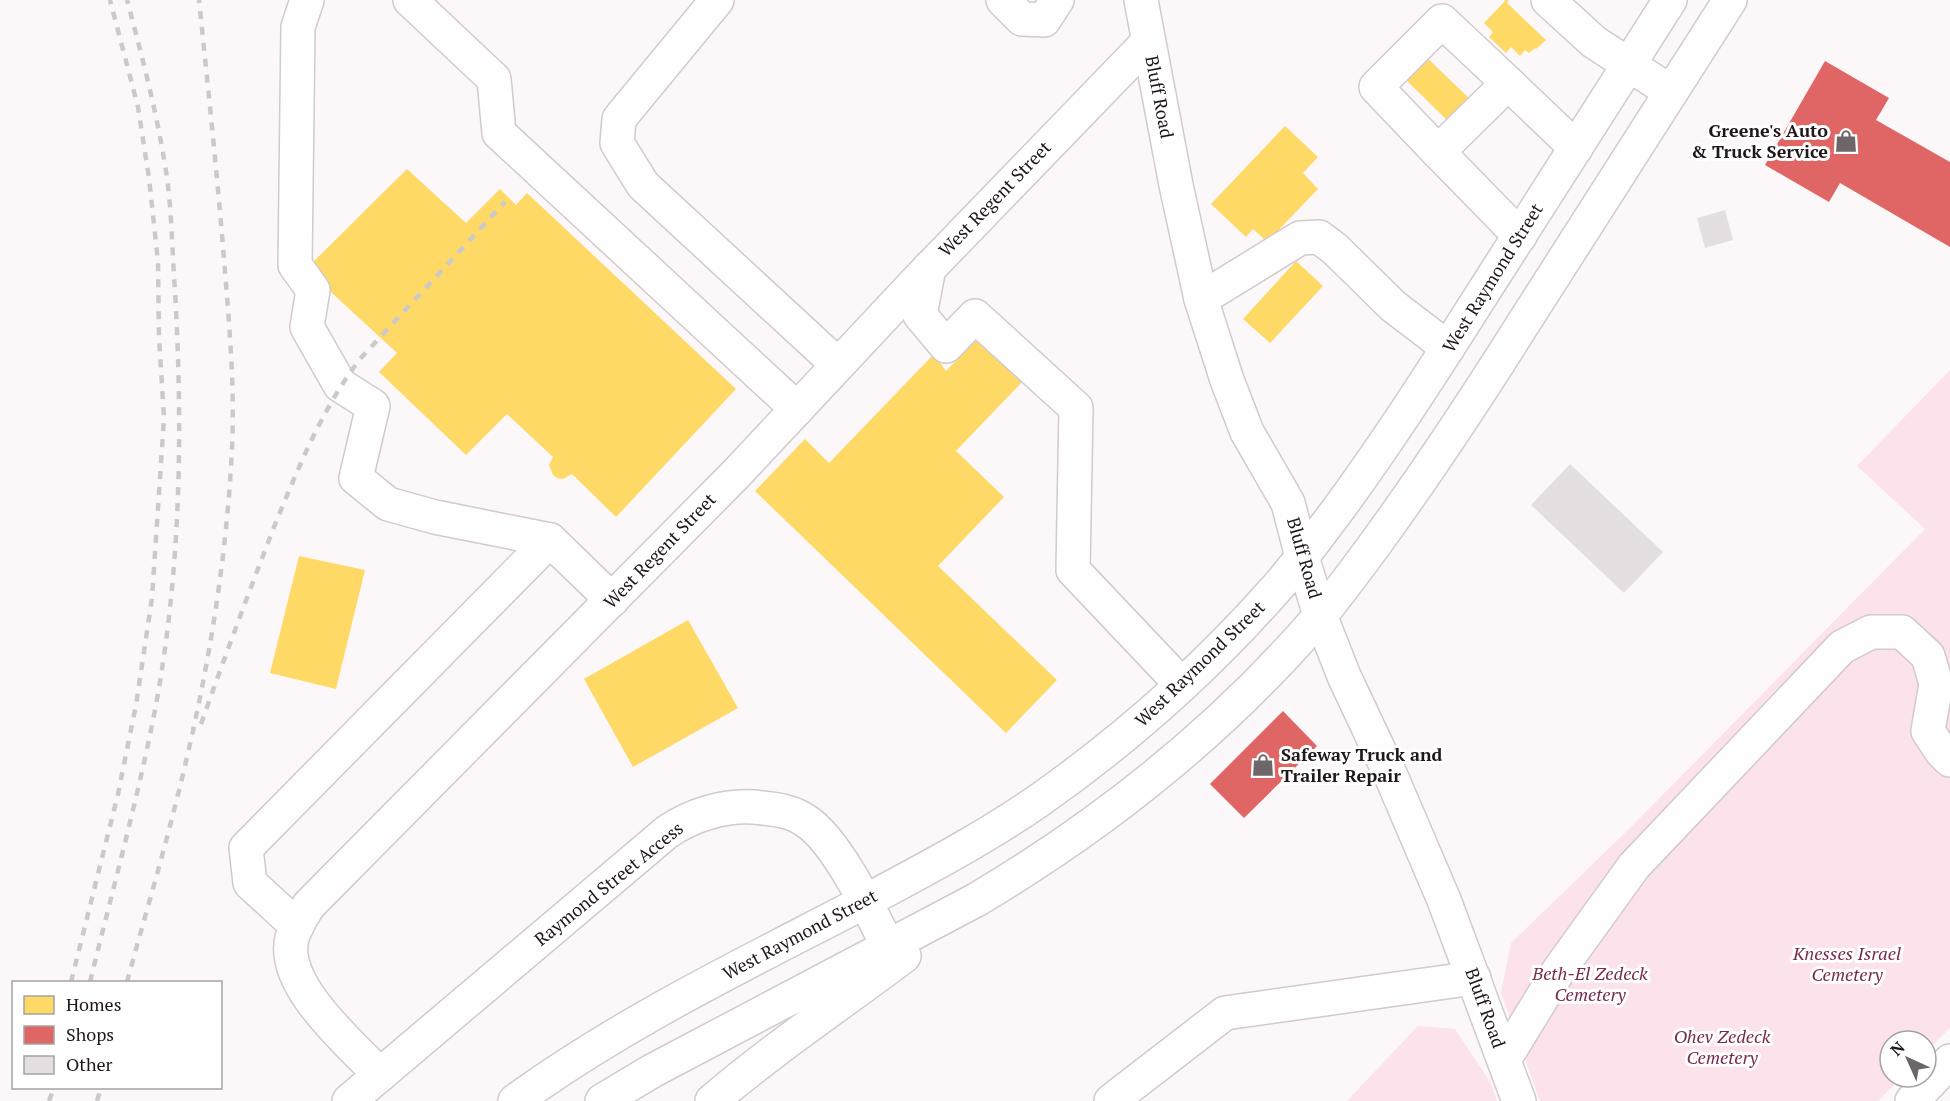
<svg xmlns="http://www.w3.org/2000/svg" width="1950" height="1101" font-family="'PT Serif',serif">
  <rect width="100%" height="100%" fill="#fcf8fa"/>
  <g fill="#fce2eb">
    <polygon points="1950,370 1950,1028 1926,1052 1926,1041 1890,1041 1890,1077 1902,1077 1878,1101 1540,1101 1501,993 1511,943 1630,828 1925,529 1857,466"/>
    <polygon points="1418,1026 1455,1029 1491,1083 1497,1101 1347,1101"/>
  </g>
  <g fill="#ffd966">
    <polygon points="1504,0 1509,0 1507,3 1546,40 1536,49 1535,48 1529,53 1525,50 1520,56 1511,47 1506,53 1489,37 1493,32 1484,23 1505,1"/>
    <polygon points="1423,54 1472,101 1450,123 1402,76"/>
    <polygon points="1285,126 1318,157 1303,173 1318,189 1267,242 1253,229 1246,237 1211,204"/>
    <polygon points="407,169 466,223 500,189 516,205 527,193 736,389 616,517 572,474 563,479 557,478 553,475 549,465 553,457 507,414 466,455 379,372 397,353 306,269"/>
    <polygon points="1296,261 1323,286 1270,343 1243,319"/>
    <polygon points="981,335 1026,378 956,451 1004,497 938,566 1057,680 1006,733 755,491 805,439 829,463 934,354 946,371"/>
    <polygon points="299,556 365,570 336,689 270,673"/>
    <polygon points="688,620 738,708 633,767 584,679"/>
  </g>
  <g fill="#e06666">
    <polygon points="1825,61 1889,98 1876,120 1950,162 1950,247 1840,183 1829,202 1765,165"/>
    <polygon points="1283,711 1317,746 1244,818 1210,784"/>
  </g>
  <g fill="#e6dfe2">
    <polygon points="1725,210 1733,240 1705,248 1697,218"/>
    <polygon points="1570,464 1663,552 1624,593 1531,505"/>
  </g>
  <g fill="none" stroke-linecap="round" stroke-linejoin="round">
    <g stroke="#d2cacd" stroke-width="36">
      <g id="minor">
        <polyline points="307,0 298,27 295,265 313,290 307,327 340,385 373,406 356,478 388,504 435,517 550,540"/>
        <polyline points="410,0 494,79 499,133 797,409"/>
        <polyline points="717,0 619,119 617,143 643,185 838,365"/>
        <polyline points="1003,0 1022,19 1044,20 1057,0"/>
        <polyline points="1141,0 1176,185 1201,299 1227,380 1247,432 1288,503 1302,557 1320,615 1344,676 1391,776 1444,900 1519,1101"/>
        <polyline points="1548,0 1594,42 1671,92"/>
        <polyline points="1438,152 1376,87 1442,21 1508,83"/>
        <polyline points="1520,236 1438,152 1508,83 1576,148"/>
        <polyline points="929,268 920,315 946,346 975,316 1076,408 1073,570 1182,685"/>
        <polyline points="1201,299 1300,238 1319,237 1335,249 1393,306 1448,348"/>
        <polyline points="297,926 250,883 246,848 550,540 612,600"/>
        <polyline points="1504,1060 1559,970 1634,866 1842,647 1871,632 1902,632 1928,656 1936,684 1928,731 1941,751 1950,760"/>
        <path d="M380,1075C351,1044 280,985 292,938C295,926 303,915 309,905L735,475L915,283L1148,42"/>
        <path d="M349,1101L667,832C692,815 724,805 754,807C772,809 791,810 806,821C837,841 871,913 888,946"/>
        <polyline points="1111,1101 1225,1013 1474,978"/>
        <polyline points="1912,1101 1950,1061"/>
      </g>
    </g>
    <g stroke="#d2cacd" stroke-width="36">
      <g id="major">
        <path d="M515,1101C624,1022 745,964 864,902C924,870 985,838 1041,799C1126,739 1204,670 1273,592C1295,568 1314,541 1334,515C1391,438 1442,357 1493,277C1552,184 1611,92 1670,0"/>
        <path d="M602,1101L652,1071L976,900C1104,824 1222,730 1320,616C1340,592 1359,566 1378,540C1428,471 1475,400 1521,327C1590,218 1660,109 1730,0"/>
        <path d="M712,1101C774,1048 839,1005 904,956"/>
      </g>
    </g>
    <use href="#minor" stroke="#fffefe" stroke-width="33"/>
    <use href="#major" stroke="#fffefe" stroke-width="33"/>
    <g stroke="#cbc9ca" stroke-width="4.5" stroke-dasharray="8 8" stroke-linecap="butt">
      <path d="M201,724C225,656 250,589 276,522C300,464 322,409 360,359L505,202"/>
      <polyline points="71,982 118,794 136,705 152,598 164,418 159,337 158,262 149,178 138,107 110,0"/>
      <path d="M90,982C112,892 137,802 155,710C181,572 183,430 175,291C172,251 172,210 166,171C157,113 142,56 127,0"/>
      <path d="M127,982C142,926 159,870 173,814C204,695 226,572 232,449C235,386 229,322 224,259C217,173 208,86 199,0"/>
      <polyline points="49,1101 54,1088"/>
      <polyline points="97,1101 101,1088"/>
    </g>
  </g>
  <defs>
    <g id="shop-bare" transform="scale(1.8)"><path d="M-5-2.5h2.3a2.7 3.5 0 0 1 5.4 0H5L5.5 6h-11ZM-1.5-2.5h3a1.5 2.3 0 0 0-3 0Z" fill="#6d6668" stroke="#fff" stroke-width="2.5" paint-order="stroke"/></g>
  </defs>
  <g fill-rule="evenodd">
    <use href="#shop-bare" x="1846" y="141"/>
    <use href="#shop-bare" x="1263" y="765"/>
  </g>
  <g text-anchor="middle" stroke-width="6" stroke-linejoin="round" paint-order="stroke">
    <g font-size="18" fill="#20171a" stroke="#fff">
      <text transform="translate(1159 97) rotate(79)" y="6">Bluff Road</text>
      <text transform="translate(995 199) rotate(-46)" y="6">West Regent Street</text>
      <text transform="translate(1493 278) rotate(-58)" y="6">West Raymond Street</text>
      <text transform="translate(660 551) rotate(-46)" y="6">West Regent Street</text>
      <text transform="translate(1304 558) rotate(74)" y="6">Bluff Road</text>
      <text transform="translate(1200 664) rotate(-44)" y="6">West Raymond Street</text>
      <text transform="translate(609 884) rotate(-39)" y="6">Raymond Street Access</text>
      <text transform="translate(800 935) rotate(-28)" y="6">West Raymond Street</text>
      <text transform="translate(1485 1008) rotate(70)" y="6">Bluff Road</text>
    </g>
    <g font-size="18" font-weight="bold" fill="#20171a" stroke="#fff" text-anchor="end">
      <text x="1828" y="137">Greene's Auto<tspan x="1828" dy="21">&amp; Truck Service</tspan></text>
      <text x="1281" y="761" text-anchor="start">Safeway Truck and<tspan x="1281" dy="21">Trailer Repair</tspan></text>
    </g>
    <g font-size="18" font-style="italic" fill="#7a294c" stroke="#fff">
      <text x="1847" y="960">Knesses Israel<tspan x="1847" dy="21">Cemetery</tspan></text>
      <text x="1590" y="980">Beth-El Zedeck<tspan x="1590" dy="21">Cemetery</tspan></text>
      <text x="1722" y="1043">Ohev Zedeck<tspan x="1722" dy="21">Cemetery</tspan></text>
    </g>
  </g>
  <rect x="12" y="981" width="210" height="108" fill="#ffffff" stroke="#a6a2a3" stroke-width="1.5"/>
  <rect x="24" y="996" width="30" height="18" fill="#ffd966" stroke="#a6a2a3" stroke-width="1.5"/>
  <text x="66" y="1011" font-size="18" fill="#20171a">Homes</text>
  <rect x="24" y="1026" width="30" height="18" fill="#e06666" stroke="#a6a2a3" stroke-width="1.5"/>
  <text x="66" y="1041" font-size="18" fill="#20171a">Shops</text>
  <rect x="24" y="1056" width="30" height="18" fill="#e6dfe2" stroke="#a6a2a3" stroke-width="1.5"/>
  <text x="66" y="1071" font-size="18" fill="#20171a">Other</text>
  <g transform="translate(1908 1059) rotate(315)"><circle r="28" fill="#ffffff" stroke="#a6a2a3" stroke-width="1.5"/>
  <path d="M0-4.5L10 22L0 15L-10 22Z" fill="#6d6668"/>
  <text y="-9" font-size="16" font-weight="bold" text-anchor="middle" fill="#20171a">N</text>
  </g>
</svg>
